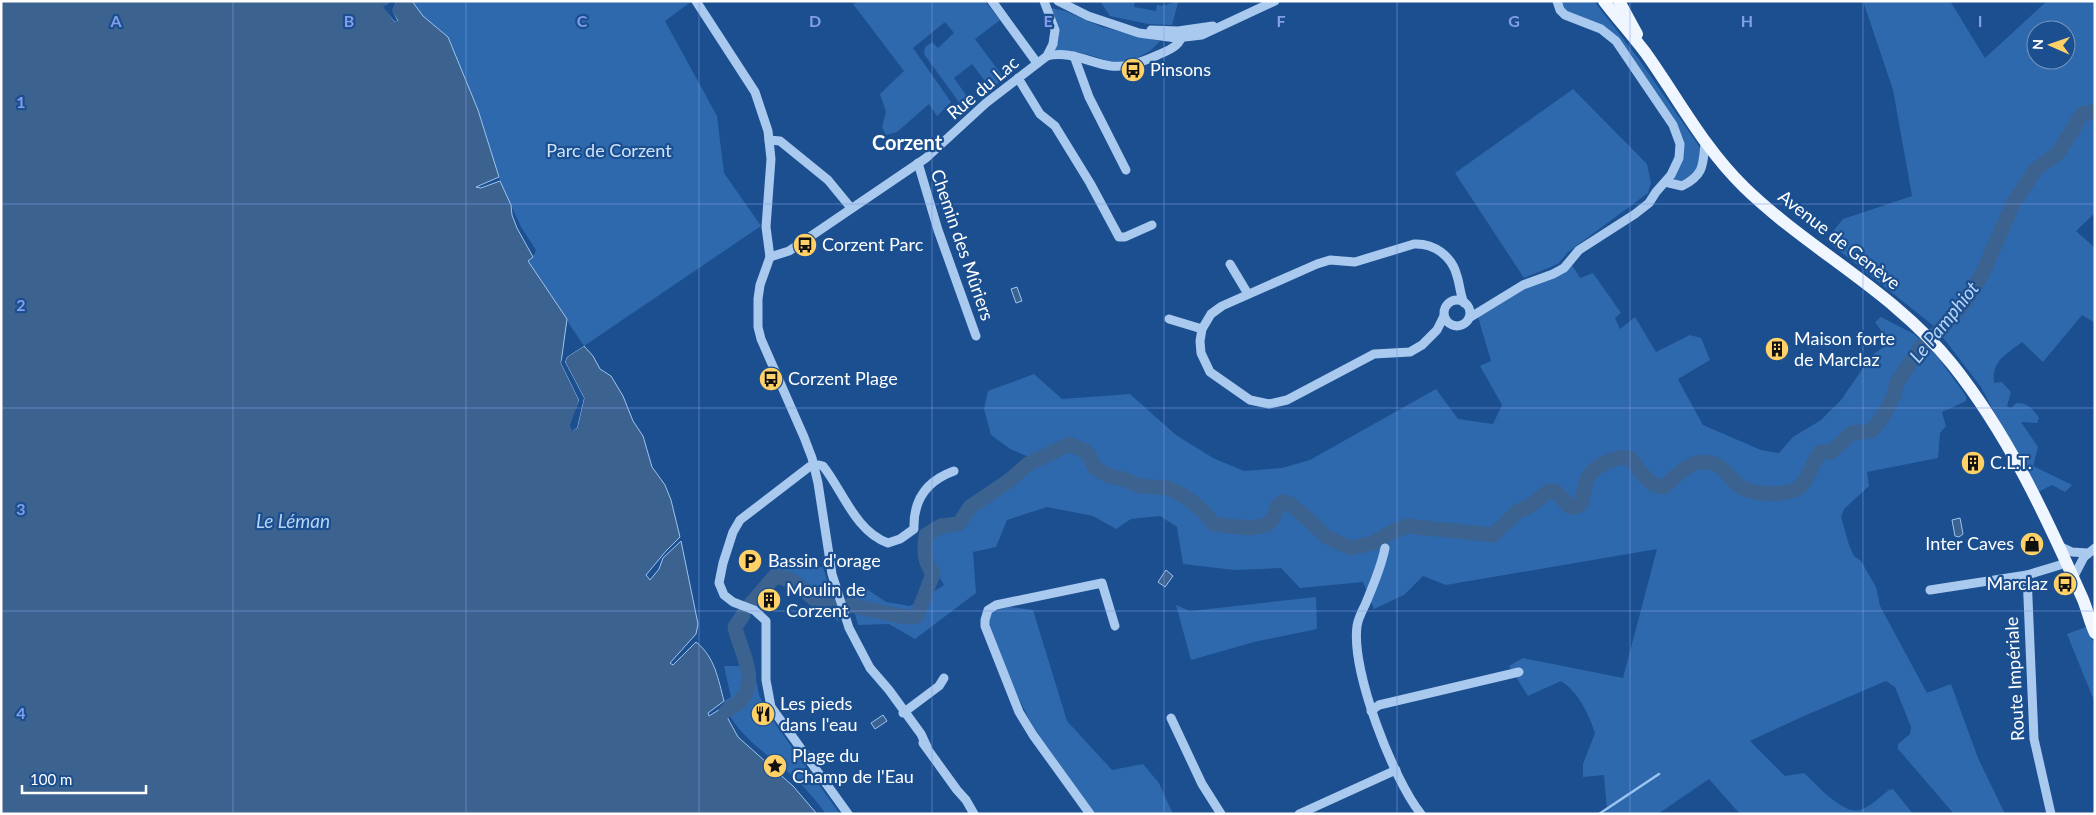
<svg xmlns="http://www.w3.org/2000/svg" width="2096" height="815" font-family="Lato,sans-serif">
  <rect width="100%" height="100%" fill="#1b4f8f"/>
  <g fill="#2e69ad" fill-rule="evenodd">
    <polygon points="412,1 692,1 665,21 717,116 724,173 761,226 584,346 527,261 534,255 536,250 521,227 500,181 478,110 448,37 423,16"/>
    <polygon points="860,1 985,1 1000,20 975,39 1004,78 991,89 972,64 954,78 973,105 966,112 924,54 925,47 932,42 938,48 954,33 945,22 913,48 951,102 937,116 929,104 897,132 886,135 882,127 886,112 880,94 904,71 853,4"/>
    <path d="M1100,1H1135L1134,7L1156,11L1157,5C1167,7 1172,1 1182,1L1178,3L1172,25L1148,24L1110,16Z"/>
    <polygon points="1560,1 1594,1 1638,58 1701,149 1699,168 1685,180 1676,183 1674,181 1682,157 1683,145 1616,36 1564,12"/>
    <path d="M1863,1H1950L1985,58L2047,1H2095V213L2076,231L2095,248V323L2082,315L2043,362L2022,342C2007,354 1991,361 1994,383L2002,382L2011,392L2007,406L2011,408L2016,403C2027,402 2033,409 2039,418L2037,423L2021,422L2038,447L2033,466L2072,485L2065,492L2052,485L2036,493L1981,387L1935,327L1826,240L1843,219L1912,196L1893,90ZM2036,30H2066V60H2036Z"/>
    <path d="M1051,8L1065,11L1102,27L1160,41L1150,51L1132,61L1112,62L1086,54L1055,50C1063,36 1057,21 1051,8Z"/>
    <polygon points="1573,89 1647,164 1651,183 1648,193 1568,252 1558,264 1524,278 1455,173"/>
    <path d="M1572,265L1580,278L1593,273L1621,313L1615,318L1620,329L1635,317L1656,352L1690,335L1701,338L1710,360L1678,379L1681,385L1703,425L1761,450L1779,453L1793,437L1821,420L1841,400L1872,355L1890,343L1875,322L1881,317L1914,334L1937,356L1966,396V401L1942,412L1946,426L1940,433L1938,458L1867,472L1869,486L1844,509L1841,517L1849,545L1854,556L1861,561L1876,587L1880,606L1927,693L1951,684L1978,758L2005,814H1954L1898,749V744L1910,734L1911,727L1895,687L1886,681L1804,716L1750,741L1785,776L1804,773C1817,785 1843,815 1860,810C1870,807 1881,796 1889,790L1893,789L1913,814H1740L1709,779L1658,814H1603L1607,811L1604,775L1583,777V764L1595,733C1589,714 1578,692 1561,681L1528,696L1509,666L1523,658L1623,678L1657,549L1446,585L1423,576L1404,595L1374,609L1363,582L1300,588L1281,568L1234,570L1183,564L1177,527L1160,516L1131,519L1116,529L1093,516L1047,507L1007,520L996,547L973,552L976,593L915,639L889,624L858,625L848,588L861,585L886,602L910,606L944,585L929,561L930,538L1031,458L1010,449L991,435L984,409L988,391L1034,374L1062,399L1130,394L1176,435L1213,458L1244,471L1282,468L1310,460L1436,389L1458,419L1493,424L1502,405L1480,366L1491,361L1478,317L1529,286L1567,271Z"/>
    <polygon points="771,567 801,569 823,567 839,622 799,590 781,581 754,608 745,605 769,579"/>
    <polygon points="1316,597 1317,629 1254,642 1191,660 1176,605 1190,611"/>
    <polygon points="1010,607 1033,610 1067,721 1112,770 1143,764 1159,783 1173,814 1093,814 1037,735 1010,681 990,627 988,618 991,611"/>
    <polygon points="2086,627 2095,645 2095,703 2067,634"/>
    <path d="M724,666H753L759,695L764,705L755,711L762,723L771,718L840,814H826C815,799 803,785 789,773C766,753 732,732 724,701L731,697Z"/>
  </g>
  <g fill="#3c6290" stroke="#9cc4f0">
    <path d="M1,1H391L384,7L394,21H398L391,10L397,1H412L423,16L448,37L478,110L499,177L476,187L481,188L500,181L511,205L512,215L517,228L533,257L528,261L567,319L561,363L579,400L571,430L577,428L584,398L565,362L567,357L584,346L593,356L600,369L611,376L623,396L633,421L643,436L652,467L665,485L671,500L680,537L666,551L646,575L650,580L659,569L663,558L681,541L698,624L696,634L670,663L673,665L696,642C715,657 718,679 724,701L708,713L709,716L725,706L726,715L738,737L793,786L817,814H1Z"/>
    <polygon points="1017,287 1022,301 1016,303 1011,289"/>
    <polygon points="1960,518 1963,534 1959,537 1955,536 1952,520"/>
    <polygon points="1166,570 1173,576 1165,587 1158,582"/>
    <polygon points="883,715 887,721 875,729 871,723"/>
  </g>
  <g fill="#1b4f8f">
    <polygon points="391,1 397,1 392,10 398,22 394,21 383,7"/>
    <polygon points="583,344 584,346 567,357 565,362 584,398 577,428 571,431 570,425 579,400 561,363 562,359 564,353 566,352 566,354"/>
  </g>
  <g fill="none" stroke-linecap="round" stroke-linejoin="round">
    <polyline stroke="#9cc4f0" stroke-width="2.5" points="1599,814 1659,774"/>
    <g stroke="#3c6290" stroke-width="15">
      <path d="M750,605L775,576C784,578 791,579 798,585C809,593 816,605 832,606"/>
      <path d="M850,605L904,617L917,616L933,574C924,560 924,552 926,535L941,526L959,524L970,507L1010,480L1028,464L1070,444L1087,452L1095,468L1111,477L1124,479L1139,486L1168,488L1184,496L1201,509L1214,524C1228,526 1263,533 1272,520C1274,516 1276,510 1278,505L1284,502L1290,504L1309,520L1326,537L1351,548L1373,543L1392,532L1407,526L1493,535L1518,511L1530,506L1549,491H1555L1570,507H1576L1581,504C1586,483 1585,471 1607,462C1615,458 1621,457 1630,458C1639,469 1648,486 1663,487C1675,478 1689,461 1705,462C1723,462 1728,479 1741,487C1754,495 1789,497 1801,486C1807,479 1814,461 1820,452H1831L1852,433L1871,431L1883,417L1894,395L1897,383L1920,348L1939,331L1965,302L1982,274L2013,204L2035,170L2058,153L2082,114L2095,111"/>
      <path d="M726,711C731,707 738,704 742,699C759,678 739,648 735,627L743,615"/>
    </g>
    <g stroke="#a9c9ee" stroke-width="9">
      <polyline points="696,1 755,92 768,131 771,159 766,227 770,257 760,285 758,299 758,327 761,339 804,437 812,458 818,483 832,574 849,628 870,668 889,690 921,734 927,747"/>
      <polyline points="992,1 1037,63"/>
      <polyline points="1058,1 1088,16 1139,33 1176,38 1202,35 1275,1"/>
      <polyline points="1151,30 1178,31 1213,26"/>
      <path d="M1047,56C1069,50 1090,63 1111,66C1129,68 1144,61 1160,54C1172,49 1181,45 1183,31"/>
      <polyline points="1074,56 1089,97 1126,170"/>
      <polyline points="1018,78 1040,114 1055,126 1090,183 1119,237 1125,237 1152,225"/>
      <polyline points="769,140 780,141 828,180 851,208"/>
      <polyline points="918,163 938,230 976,336"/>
      <path d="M1665,182L1682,186C1704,175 1703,165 1705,143"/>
      <polyline points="770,257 789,251 926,158 986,103 1047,56 1053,44 1055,30 1044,1"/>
      <polyline points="1230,264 1248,294"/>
      <circle cx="1457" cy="313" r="13"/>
      <path d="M1444,316L1437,330L1422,345L1410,352L1374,354L1287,400L1269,404L1250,400L1210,372L1201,353L1200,341L1202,329L1211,314L1222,306L1317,264L1330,260L1355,262L1414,244C1434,243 1452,256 1457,276C1460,285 1460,294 1464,303"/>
      <polyline points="1469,318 1523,285 1553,274 1564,268 1579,250 1635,214 1649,203 1656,192 1671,175 1679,158 1680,144 1673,125 1616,41 1601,29 1565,15 1560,10 1557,1"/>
      <polyline points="1169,319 1202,329"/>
      <polyline points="2059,546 2072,552 2087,553"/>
      <path d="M1385,548C1381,568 1373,586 1365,605C1362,611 1358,619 1357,626C1351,671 1393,779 1421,814"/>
      <polyline points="2027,575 2034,739 2051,814"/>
      <polyline points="2073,578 2084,557 2095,548"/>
      <polyline points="1930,590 2027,575 2060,565"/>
      <polyline points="1371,711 1379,705 1519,672"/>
      <polyline points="903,713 939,686 944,678"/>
      <polyline points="1171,718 1202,784 1221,814"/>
      <polyline points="923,743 957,790 966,800 974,814"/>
      <path d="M848,814L771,707L766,680V621L754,610L733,602L724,595L719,583L723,563L733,532L740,520L809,467L819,465L823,466C843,491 855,531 888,543L900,539L914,529C913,500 926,481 954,471"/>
      <polyline points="1090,814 1033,735 1019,712 985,626 985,620 988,610 996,605 1102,583 1115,626"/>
      <polyline points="1299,814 1396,770"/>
    </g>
    <g stroke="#f0f6ff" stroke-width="12">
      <path d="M1604,1C1617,18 1632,35 1645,52C1678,98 1703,147 1744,187C1810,251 1892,290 1952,364C2007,433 2045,514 2081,595C2087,607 2089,621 2095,633"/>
      <polyline points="1619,1 1637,34"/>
    </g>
  </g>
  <path fill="none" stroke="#839eea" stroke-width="1" stroke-opacity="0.55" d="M233,1V814M466,1V814M699,1V814M932,1V814M1164,1V814M1397,1V814M1630,1V814M1863,1V814M1,204H2095M1,408H2095M1,611H2095"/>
  <defs>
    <g id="bus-disc" transform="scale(1.25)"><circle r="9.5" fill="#ffd166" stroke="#1b4f8f"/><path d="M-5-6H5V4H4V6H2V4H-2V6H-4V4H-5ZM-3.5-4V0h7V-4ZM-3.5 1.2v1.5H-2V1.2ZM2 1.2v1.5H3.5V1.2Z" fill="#111"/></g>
    <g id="building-disc" transform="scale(1.25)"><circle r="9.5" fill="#ffd166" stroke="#1b4f8f"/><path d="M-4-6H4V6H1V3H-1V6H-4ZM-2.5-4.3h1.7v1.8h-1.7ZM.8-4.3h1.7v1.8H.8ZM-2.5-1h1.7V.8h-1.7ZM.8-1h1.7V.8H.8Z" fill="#111"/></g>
    <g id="shop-disc" transform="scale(1.25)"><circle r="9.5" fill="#ffd166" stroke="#1b4f8f"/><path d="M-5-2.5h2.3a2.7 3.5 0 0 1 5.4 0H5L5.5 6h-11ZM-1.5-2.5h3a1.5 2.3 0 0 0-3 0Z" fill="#111"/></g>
    <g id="parking-disc" transform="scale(1.25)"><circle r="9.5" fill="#ffd166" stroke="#1b4f8f"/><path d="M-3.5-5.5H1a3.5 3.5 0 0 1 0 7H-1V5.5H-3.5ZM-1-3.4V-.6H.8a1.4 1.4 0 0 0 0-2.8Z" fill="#111"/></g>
    <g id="restaurant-disc" transform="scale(1.25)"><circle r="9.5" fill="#ffd166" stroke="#1b4f8f"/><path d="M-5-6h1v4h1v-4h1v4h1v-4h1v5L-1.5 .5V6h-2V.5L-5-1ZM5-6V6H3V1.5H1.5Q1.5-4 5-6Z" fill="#111"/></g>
    <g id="sight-disc" transform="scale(1.25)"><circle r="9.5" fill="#ffd166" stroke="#1b4f8f"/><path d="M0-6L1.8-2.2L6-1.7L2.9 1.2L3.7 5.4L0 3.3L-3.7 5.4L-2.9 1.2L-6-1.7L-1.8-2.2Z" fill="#111"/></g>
  </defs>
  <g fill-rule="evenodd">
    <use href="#bus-disc" x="1133" y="70"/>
    <use href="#bus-disc" x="805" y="245"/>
    <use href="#building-disc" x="1777" y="349"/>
    <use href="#bus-disc" x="771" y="379"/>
    <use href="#building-disc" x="1973" y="463"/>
    <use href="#shop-disc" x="2032" y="544"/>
    <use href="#parking-disc" x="750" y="561"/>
    <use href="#bus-disc" x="2065" y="584"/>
    <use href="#building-disc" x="769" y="600"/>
    <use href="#restaurant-disc" x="763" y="714"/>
    <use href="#sight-disc" x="775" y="766"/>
  </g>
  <g text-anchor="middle" stroke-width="4.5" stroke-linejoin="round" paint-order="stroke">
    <g font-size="18" fill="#fff" stroke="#1b4f8f" text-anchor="start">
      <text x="1150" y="76">Pinsons</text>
      <text x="822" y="251">Corzent Parc</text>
      <text x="1794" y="345">Maison forte<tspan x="1794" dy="21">de Marclaz</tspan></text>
      <text x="788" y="385">Corzent Plage</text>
      <text x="1990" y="469">C.L.T.</text>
      <text x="2014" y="550" text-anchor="end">Inter Caves</text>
      <text x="768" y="567">Bassin d'orage</text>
      <text x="2048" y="590" text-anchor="end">Marclaz</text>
      <text x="786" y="596">Moulin de<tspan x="786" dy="21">Corzent</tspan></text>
      <text x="780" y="710">Les pieds<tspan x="780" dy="21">dans l'eau</tspan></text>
      <text x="792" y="762">Plage du<tspan x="792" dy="21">Champ de l'Eau</tspan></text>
    </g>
    <g font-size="18" fill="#fff" stroke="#1b4f8f">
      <text transform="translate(983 88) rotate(-40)" y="6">Rue du Lac</text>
      <text transform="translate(1839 240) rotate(38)" y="6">Avenue de Genève</text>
      <text transform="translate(962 245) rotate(71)" y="6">Chemin des Mûriers</text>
      <text transform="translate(2015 679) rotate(-93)" y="6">Route Impériale</text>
    </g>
    <g font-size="18" fill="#cfe3fa" stroke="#1b4f8f">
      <text x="609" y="157">Parc de Corzent</text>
    </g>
    <g font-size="19" font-style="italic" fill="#b5d3f5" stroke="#1b4f8f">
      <text transform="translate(1944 322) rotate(-51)" y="7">Le Pamphiot</text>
      <text x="293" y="528">Le Léman</text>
    </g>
    <g font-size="20" font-weight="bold" fill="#fff" stroke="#1b4f8f">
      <text x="907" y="150">Corzent</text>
    </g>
  </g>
  <g font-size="16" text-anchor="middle" font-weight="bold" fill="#839eea" stroke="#1b4f8f" stroke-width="4.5" stroke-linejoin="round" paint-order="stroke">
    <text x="116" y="27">A</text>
    <text x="349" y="27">B</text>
    <text x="582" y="27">C</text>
    <text x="815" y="27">D</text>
    <text x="1048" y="27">E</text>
    <text x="1281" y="27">F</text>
    <text x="1514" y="27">G</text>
    <text x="1747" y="27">H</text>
    <text x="1980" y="27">I</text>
    <text x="21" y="108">1</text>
    <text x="21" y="311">2</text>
    <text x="21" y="515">3</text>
    <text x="21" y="719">4</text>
  </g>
  <rect width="2096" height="815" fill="none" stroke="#ffffff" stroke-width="5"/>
  <g transform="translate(2051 45) rotate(272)"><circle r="24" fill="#1b4f8f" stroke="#7695bc"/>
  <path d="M0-4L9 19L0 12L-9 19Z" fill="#ffd166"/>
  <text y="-8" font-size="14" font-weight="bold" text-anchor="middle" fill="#ffffff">N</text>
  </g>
  <path d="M22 785v8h124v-8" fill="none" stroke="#ffffff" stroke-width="2.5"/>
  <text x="30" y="785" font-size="15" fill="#ffffff" stroke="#1b4f8f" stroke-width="4" paint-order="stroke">100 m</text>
</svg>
